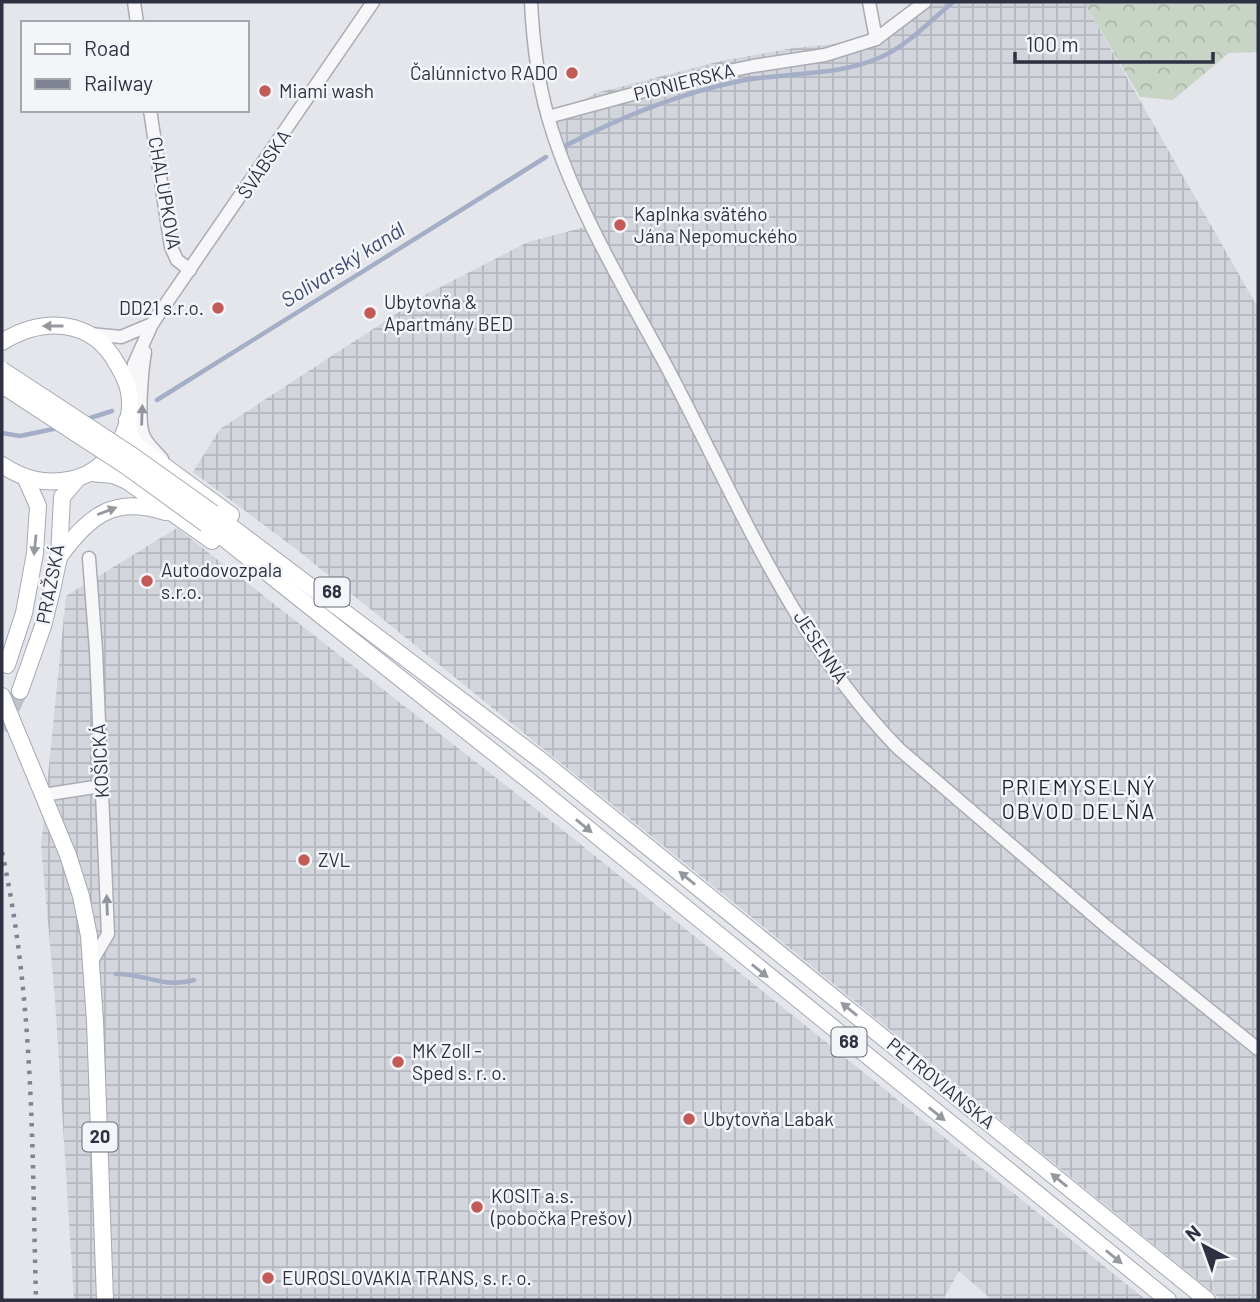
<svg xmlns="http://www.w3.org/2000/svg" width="1260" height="1302" font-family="Barlow,sans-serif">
  <defs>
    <pattern id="industrial-grid" width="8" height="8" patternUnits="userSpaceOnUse" patternTransform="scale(1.75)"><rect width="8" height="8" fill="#d3d5dc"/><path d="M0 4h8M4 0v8" fill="none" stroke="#b5b7be"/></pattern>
    <pattern id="forest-crowns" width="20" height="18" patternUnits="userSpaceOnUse" patternTransform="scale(1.75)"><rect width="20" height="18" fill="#c8d4c6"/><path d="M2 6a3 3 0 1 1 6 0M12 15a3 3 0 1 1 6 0" fill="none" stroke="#acb6ab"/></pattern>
  </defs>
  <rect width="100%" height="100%" fill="#e4e6eb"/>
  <g fill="url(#industrial-grid)">
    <polygon points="918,2 1084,2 1258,308 1258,1300 1222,1300 739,907 296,549 193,472 220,429 425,295 528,242 589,226 547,118 596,93 721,61 794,48 874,40"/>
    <polygon points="177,528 569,835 1146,1300 992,1300 959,1271 943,1300 74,1300 55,999 41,846 66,596"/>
  </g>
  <polygon fill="url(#forest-crowns)" points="1084,2 1258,2 1258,52 1229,53 1173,100 1140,97"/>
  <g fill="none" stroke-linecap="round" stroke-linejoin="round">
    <g stroke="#a4aec7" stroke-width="4.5">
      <path d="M561,148C618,118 677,94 740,81C786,72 837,77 881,57C908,45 930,21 953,2"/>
      <polyline points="157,400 546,157"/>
      <polyline points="87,419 112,411"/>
      <polyline points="2,433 20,436 58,428"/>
      <path d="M116,974C144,973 163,989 194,980"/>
    </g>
    <polyline stroke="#c0c2c9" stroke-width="16" stroke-dasharray="16 8" stroke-linecap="butt" points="2,730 20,691"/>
    <g stroke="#aaacb5" stroke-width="15">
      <g id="minor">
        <polyline points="134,2 137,23"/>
        <path d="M531,2C533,41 537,79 548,117C573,205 628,294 671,375C738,503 796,644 899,749L1108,928L1258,1049"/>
        <polyline points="869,2 876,39"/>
        <polyline points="150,110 171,247 177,260 190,270"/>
        <polyline points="548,117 681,81 753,66 825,55 876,39 925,2"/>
        <polyline points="90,334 121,337 152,324"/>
        <path d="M145,352C142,369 137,422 144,437C148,445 156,452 162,459"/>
        <polyline points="129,389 134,364 152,324 373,2"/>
        <polyline points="89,558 96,651 108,934 92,961"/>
        <polyline points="43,795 101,786"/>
      </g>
    </g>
    <g stroke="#a5a9b5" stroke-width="18">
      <g id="major">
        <path d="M2,342C43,317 92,318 117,364C121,371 126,379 128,388C138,425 110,471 73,479C45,485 25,480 2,465"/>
        <polyline points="127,420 130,435 137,446 231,515"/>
        <polyline points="91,473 113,475 127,481 212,541"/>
        <polyline points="213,513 543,762 1207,1300"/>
        <polyline points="206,524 532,783 1168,1300"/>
        <path d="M59,557C88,517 113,495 165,512"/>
        <polyline points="7,665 24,613 35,553 38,506 26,479"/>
        <polyline points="20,691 43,626 52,590 59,557 62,497 78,478"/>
        <polyline points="2,696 68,855 81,896 89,936 95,1021 105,1300"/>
      </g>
    </g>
    <use href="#minor" stroke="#f7f7f9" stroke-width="12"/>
    <use href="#major" stroke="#fff" stroke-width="16"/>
    <path stroke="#7f8393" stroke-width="4.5" stroke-dasharray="3.5 7" stroke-linecap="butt" d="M2,852C34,999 32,1151 36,1300"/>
    <g stroke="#a5a9b5" stroke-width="18" stroke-linecap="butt">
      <g id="major-bridge">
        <polyline points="2,370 133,456 213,513"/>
        <polyline points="2,385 126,466 206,524"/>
      </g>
    </g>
    <use href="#major-bridge" stroke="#fff" stroke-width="16"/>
  </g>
  <defs><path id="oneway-solid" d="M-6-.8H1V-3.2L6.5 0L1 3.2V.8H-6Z" transform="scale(1.75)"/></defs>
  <g fill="#9698a0">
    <use href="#oneway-solid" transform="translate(53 326) rotate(180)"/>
    <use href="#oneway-solid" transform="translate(107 511) rotate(-21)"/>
    <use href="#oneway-solid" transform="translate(35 545) rotate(96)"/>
    <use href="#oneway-solid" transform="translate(584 826) rotate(39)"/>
    <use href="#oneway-solid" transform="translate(687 878) rotate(-141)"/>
    <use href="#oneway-solid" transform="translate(760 971) rotate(39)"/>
    <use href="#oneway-solid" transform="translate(849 1009) rotate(-141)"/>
    <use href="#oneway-solid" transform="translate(937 1114) rotate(39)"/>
    <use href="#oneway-solid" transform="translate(1059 1180) rotate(-141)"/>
    <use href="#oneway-solid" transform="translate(1114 1257) rotate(39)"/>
  </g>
  <g fill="#92949e">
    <use href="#oneway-solid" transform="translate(142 415) rotate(-88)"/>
    <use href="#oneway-solid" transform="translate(107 905) rotate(-92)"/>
  </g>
  <g fill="#c25a58" stroke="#f4f5f8" stroke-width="2.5">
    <circle cx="572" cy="73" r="7"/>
    <circle cx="265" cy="91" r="7"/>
    <circle cx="620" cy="225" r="7"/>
    <circle cx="218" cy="308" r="7"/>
    <circle cx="370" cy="313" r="7"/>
    <circle cx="147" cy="581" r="7"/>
    <circle cx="304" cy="860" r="7"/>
    <circle cx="398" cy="1062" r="7"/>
    <circle cx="689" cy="1119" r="7"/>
    <circle cx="477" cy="1207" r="7"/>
    <circle cx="268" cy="1278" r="7"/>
  </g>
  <g text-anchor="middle" stroke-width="5" stroke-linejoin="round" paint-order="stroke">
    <g fill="#f4f5f8" stroke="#696c79" stroke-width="2">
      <rect x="314.5" y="577.5" width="35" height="29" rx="5"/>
      <rect x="831.5" y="1027.5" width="35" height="29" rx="5"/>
      <rect x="82.5" y="1122.5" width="35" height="29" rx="5"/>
    </g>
    <g font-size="18" font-weight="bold" fill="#2e3142">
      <text x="332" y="598">68</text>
      <text x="849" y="1048">68</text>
      <text x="100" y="1143">20</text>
    </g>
    <g font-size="19" fill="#2e3142" stroke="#f4f5f8" text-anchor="start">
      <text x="558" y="80" text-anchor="end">Čalúnnictvo RADO</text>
      <text x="279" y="98">Miami wash</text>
      <text x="634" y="221">Kaplnka svätého<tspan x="634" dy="22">Jána Nepomuckého</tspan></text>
      <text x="384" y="309">Ubytovňa &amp;<tspan x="384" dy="22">Apartmány BED</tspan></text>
      <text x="204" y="315" text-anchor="end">DD21 s.r.o.</text>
      <text x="161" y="577">Autodovozpala<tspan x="161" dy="22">s.r.o.</tspan></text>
      <text x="318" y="867">ZVL</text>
      <text x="412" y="1058">MK Zoll -<tspan x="412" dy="22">Sped s. r. o.</tspan></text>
      <text x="703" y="1126">Ubytovňa Labak</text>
      <text x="491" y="1203">KOSIT a.s.<tspan x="491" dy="22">(pobočka Prešov)</tspan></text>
      <text x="282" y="1285">EUROSLOVAKIA TRANS, s. r. o.</text>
    </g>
    <g font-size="19" fill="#2e3142" stroke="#f4f5f8">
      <text transform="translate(684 82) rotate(-14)" y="7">PIONIERSKA</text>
      <text transform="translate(264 164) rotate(-56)" y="7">ŠVÁBSKA</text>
      <text transform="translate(165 193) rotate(80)" y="7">CHALUPKOVA</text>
      <text transform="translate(50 584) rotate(-79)" y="7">PRAŽSKÁ</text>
      <text transform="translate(821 647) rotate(57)" y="7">JESENNÁ</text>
      <text transform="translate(100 761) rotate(-93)" y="7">KOŠICKÁ</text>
      <text transform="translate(941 1083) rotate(39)" y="7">PETROVIANSKA</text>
    </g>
    <g font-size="21" font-style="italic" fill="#3c4a72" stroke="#f4f5f8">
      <text transform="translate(343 265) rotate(-32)" y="7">Solivarský kanál</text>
    </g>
    <g font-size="21" letter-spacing="2" fill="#202333" stroke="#f4f5f8">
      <text x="1079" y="795">PRIEMYSELNÝ<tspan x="1079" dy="24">OBVOD DELŇA</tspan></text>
    </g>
  </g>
  <rect width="1260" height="1302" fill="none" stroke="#2e3142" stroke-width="7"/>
  <rect x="21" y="21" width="228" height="91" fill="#f4f5f8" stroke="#a5a7af" stroke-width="2"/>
  <rect x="35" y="44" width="35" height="10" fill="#ffffff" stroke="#a5a7af" stroke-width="2"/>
  <text x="84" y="56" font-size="21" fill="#2e3142">Road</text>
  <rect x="35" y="79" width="35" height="10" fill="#7f8393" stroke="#a5a7af" stroke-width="2"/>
  <text x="84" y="91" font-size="21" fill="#2e3142">Railway</text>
  <g transform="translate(1204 1246) rotate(319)" stroke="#f4f5f8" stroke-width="5" paint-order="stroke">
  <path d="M0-5L12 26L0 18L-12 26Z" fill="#2e3142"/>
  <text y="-10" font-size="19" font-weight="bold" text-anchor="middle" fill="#2e3142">N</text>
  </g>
  <path d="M1015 52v10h198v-10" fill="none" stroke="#2e3142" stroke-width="3.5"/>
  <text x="1026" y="52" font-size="21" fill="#2e3142" stroke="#f4f5f8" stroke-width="5" paint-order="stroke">100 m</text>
</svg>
